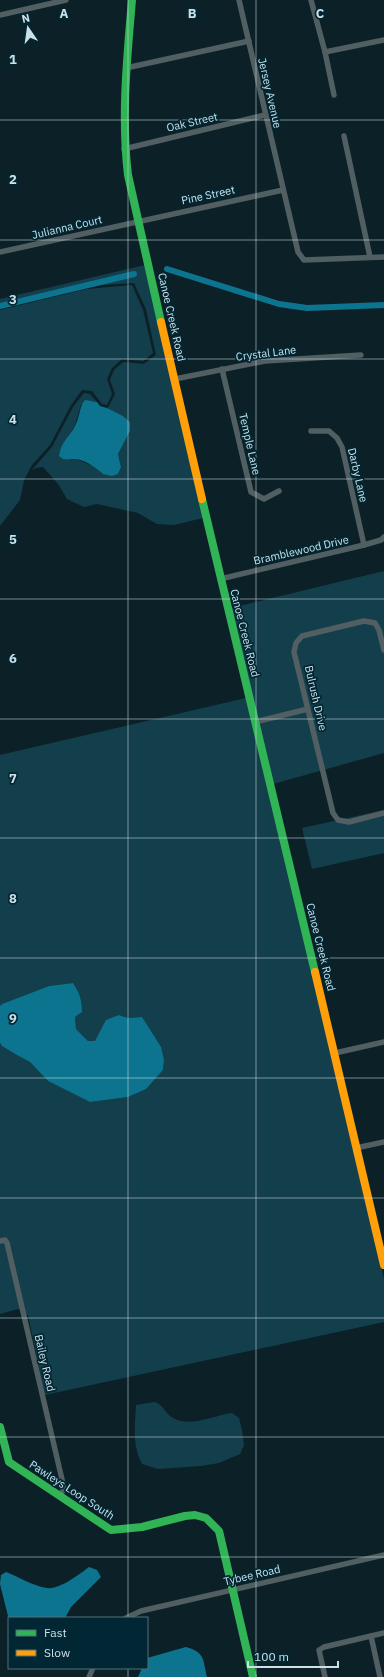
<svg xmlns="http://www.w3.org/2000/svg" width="384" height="1677" font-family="'IBM Plex Sans',sans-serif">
  <rect width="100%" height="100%" fill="#0c2127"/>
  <g fill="#133f4d">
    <polygon points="145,265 203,518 174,525 157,524 138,513 97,504 84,507 67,499 59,485 43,467 36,468 32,470 52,447 73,407 84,393 90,394 97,402 92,401 81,405 75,425 71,432 70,460 76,459 98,468 118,474 121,466 118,454 130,431 123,416 107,408 109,406 115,394 110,380 114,370 123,362 144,364 156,355 146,309 134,283 87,286 0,307 0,299"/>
    <polygon points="132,285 143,310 153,353 143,361 122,359 112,368 107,379 112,394 107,405 102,404 92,391 82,390 71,405 50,445 32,465 24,480 20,500 0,526 0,310 87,289"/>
    <polygon points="384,571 384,753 273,784 231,608"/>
    <path d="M246,698L332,1054L384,1279V1322L45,1395L28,1315L22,1316L20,1310L18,1309L0,1314V1043L2,1046L15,1054L30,1062L48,1081L90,1102L128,1097L145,1089L163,1070L164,1060L142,1017L128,1018L119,1015L100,1033L95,1041H88L76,1029L75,1017L82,1012C82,1000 80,992 73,983L49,986L2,1004L0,1006V755Z"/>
    <polygon points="384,810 384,853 312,869 302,828"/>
    <path d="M155,1402C164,1405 165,1414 173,1418C192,1428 214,1415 232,1413L239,1418L242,1430L244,1445L240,1454L219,1463L201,1466L158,1469L142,1464C132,1444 135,1426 136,1405Z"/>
  </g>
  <g fill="#0d7490">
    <path d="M85,400L97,402L100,406L107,408L123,416L130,422V431L118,454L121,467L118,474L112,476L103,474C97,468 85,460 76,459C72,459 67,460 63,459L59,456C61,441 70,437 76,424C80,416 79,407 85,400Z"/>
    <path d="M73,983C80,993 82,1000 82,1012L75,1017L76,1029L88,1041H95L106,1020L119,1015L128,1018L142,1017L161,1047L164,1060L163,1070L146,1089L128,1097L90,1102L48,1081L30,1062L15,1054L2,1046L0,1043V1006L2,1004L49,986Z"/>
    <path d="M89,1567L97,1570L101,1577L71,1607L65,1618H9V1620L0,1584L1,1575L6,1572C19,1577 33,1586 47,1588C59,1590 80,1574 89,1567Z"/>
    <path d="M186,1647C205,1652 203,1660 207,1677H138L142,1668H147V1658Z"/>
  </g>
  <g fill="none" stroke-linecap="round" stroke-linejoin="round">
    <g stroke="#0d7490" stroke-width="6">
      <polyline points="167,269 279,304 307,308 384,305"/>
      <polyline points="0,306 134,274"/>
    </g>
    <g stroke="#515e62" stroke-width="5.5">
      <polyline points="239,0 298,252 304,260 384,257"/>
      <polyline points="311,0 325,52 334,95"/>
      <polyline points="0,15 66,0"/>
      <polyline points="325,52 384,40"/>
      <polyline points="126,68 249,41"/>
      <polyline points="344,136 370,257"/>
      <polyline points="124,149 265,115"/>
      <polyline points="0,252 283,190"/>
      <polyline points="222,369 251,492 264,499 279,491"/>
      <polyline points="175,379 265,361 361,355"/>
      <polyline points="311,431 329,431 337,438 342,447 364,545"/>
      <polyline points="220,579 364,545 381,540 384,537"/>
      <polyline points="384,650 379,630 375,623 364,621 302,636 296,643 294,652 333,813 338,820 349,822 384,813"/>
      <polyline points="255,722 308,709"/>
      <polyline points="335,1053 384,1042"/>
      <polyline points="356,1148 384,1142"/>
      <polyline points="0,1241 5,1240 7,1243 64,1488 60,1496"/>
      <polyline points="126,1618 141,1611 384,1555"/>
      <polyline points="371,1636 380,1677"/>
      <polyline points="89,1677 93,1668"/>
      <polyline points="325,1677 319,1650 324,1647 384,1633"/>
    </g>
    <g stroke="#30b455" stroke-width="8">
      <path d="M132,0C127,59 121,116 128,175L161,322"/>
      <polyline points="202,499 315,972"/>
      <polyline points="0,1427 9,1462 111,1530 142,1527 185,1516 195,1515 206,1518 219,1531 253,1677"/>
    </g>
    <g stroke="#ff9f0a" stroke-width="8">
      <polyline points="161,322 202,499"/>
      <polyline points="315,972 384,1265"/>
    </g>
  </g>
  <path fill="none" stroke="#cde0e8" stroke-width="1" stroke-opacity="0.55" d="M128,0V1618M256,0V1677M0,120H384M0,240H384M0,359H384M0,479H384M0,599H384M0,719H384M0,838H384M0,958H384M0,1078H384M0,1198H384M0,1318H384M0,1437H384M0,1557H384M128,1668V1677"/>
  <g text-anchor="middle" stroke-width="3.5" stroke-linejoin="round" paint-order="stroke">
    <g font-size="11" fill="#cde0e8" stroke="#002733">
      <text transform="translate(270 93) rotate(77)" y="4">Jersey Avenue</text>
      <text transform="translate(192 122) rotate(-13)" y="4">Oak Street</text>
      <text transform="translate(208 195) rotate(-12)" y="4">Pine Street</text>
      <text transform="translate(67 227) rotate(-13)" y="4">Julianna Court</text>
      <text transform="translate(172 317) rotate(77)" y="4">Canoe Creek Road</text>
      <text transform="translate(266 353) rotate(-7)" y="4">Crystal Lane</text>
      <text transform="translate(250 444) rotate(77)" y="4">Temple Lane</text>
      <text transform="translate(358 475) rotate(77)" y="4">Darby Lane</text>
      <text transform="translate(301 550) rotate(-13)" y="4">Bramblewood Drive</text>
      <text transform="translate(245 633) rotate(76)" y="4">Canoe Creek Road</text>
      <text transform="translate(316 698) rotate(77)" y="4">Bulrush Drive</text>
      <text transform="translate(321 947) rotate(76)" y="4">Canoe Creek Road</text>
      <text transform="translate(45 1363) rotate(77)" y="4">Bailey Road</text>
      <text transform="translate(72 1490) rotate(33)" y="4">Pawleys Loop South</text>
      <text transform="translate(252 1575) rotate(-13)" y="4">Tybee Road</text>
    </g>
  </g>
  <g font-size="13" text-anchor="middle" font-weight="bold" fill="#cde0e8" stroke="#002733" stroke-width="3.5" stroke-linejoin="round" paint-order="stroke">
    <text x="64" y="18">A</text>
    <text x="192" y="18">B</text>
    <text x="320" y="18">C</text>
    <text x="13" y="64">1</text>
    <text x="13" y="184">2</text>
    <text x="13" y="304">3</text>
    <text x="13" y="424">4</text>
    <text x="13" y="544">5</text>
    <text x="13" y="663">6</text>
    <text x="13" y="783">7</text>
    <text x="13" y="903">8</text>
    <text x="13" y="1023">9</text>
  </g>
  <rect x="8" y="1617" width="140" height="52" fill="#002733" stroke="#52717b"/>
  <rect x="16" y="1630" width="20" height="6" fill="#30b455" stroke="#52717b"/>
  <text x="44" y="1637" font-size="12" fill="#cde0e8">Fast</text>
  <rect x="16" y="1650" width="20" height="6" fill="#ff9f0a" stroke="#52717b"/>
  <text x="44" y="1657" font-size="12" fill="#cde0e8">Slow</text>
  <g transform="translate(28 28) rotate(347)" stroke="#002733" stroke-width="3" paint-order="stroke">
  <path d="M0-3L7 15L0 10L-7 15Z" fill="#cde0e8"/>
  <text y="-6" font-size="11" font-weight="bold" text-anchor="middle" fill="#cde0e8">N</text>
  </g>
  <path d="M248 1661v6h90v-6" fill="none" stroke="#cde0e8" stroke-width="2"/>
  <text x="254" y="1661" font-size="12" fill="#cde0e8" stroke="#002733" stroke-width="3" paint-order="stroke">100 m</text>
</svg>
